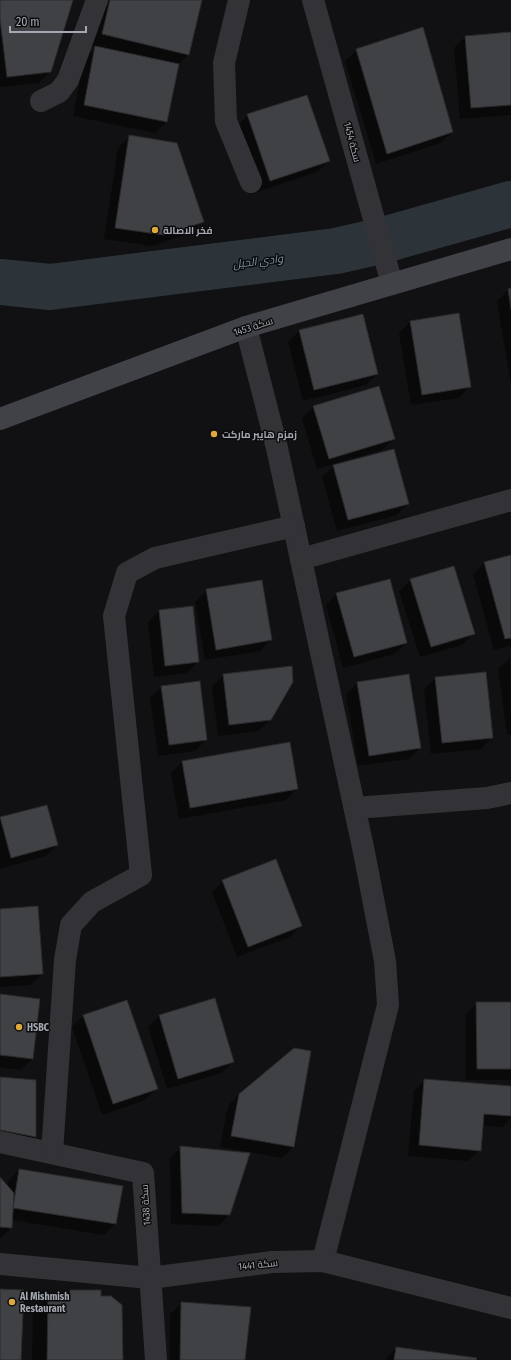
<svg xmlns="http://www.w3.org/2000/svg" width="511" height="1360" font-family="'Fira Sans Condensed',Cairo,sans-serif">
  <rect width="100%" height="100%" fill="#111113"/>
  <g fill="#0007">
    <polygon points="0,0 72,0 50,72 39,83 0,87"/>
    <polygon points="111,0 201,0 188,55 178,65 166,122 155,133 73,116 84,59 96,47 91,46 99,11"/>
    <polygon points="511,33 511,115 460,119 454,48 465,37"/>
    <polygon points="357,50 452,132 440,143 376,164 345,61"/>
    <polygon points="248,115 329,161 317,172 258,192 237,127"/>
    <polygon points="130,136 202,221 191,233 152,246 104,239 118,148"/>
    <polygon points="511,289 511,379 510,379 497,301 508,290"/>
    <polygon points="410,322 470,386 459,398 411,405 399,333"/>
    <polygon points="299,331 377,374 366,385 303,401 288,342"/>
    <polygon points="378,388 394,438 382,450 317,469 302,418 313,407"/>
    <polygon points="334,466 408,503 397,515 337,531 322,477"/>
    <polygon points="511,556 511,645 494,650 473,574 484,563"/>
    <polygon points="411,580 474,633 462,645 420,657 399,591"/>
    <polygon points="207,590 271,640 260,651 205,660 195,602"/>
    <polygon points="337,594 406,643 395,654 343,668 326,605"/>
    <polygon points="159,611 198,662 187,673 154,677 148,622"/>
    <polygon points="510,658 511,734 507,735 498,669"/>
    <polygon points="224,675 270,720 258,731 218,736 212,686"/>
    <polygon points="436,678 492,738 481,749 431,754 424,689"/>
    <polygon points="357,683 420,748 409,759 358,766 346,694"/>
    <polygon points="162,687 206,740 195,751 158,756 150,698"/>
    <polygon points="182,762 297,789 286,800 179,819 171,773"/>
    <polygon points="46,806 57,845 46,856 0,869 0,818"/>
    <polygon points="223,881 301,926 290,937 237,957 212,892"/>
    <polygon points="0,910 42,974 30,985 0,987"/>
    <polygon points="0,995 33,1058 21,1070 0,1067"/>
    <polygon points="214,999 233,1061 222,1073 167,1089 148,1027 159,1016"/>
    <polygon points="477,1003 511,1003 511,1080 466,1080 466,1014"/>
    <polygon points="83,1016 156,1089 145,1100 102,1115 72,1027"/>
    <polygon points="0,1078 35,1137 24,1148 0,1143"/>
    <polygon points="425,1080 511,1087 511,1118 502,1127 482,1126 480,1150 468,1161 408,1156 414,1091"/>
    <polygon points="239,1094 293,1147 282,1158 249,1152 229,1215 218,1226 171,1224 170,1158 181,1147 249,1154 249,1152 220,1147 228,1106"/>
    <polygon points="19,1170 121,1187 115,1224 104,1235 12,1220 11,1228 0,1239 0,1179 7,1187 8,1181"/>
    <polygon points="71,1291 100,1297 122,1360 32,1360 33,1313 49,1297 64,1297"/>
    <polygon points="182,1303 244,1360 170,1360 170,1314"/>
    <polygon points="396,1348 475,1360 385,1360"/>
  </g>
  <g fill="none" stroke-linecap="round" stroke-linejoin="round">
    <polyline stroke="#2c343a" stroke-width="46" points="0,282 50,287 336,251 380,241 511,204"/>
  </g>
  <g fill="#404145" stroke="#2b2b2e">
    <polygon points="0,0 73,0 51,72 7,77 0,19"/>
    <polygon points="110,0 202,0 189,55 102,34"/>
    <polygon points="423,27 453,132 387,154 356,49"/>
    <polygon points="511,32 511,105 471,108 465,36"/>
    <polygon points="95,46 179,64 167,122 84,105"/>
    <polygon points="307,95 330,161 270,181 247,114"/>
    <polygon points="129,135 177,143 204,222 164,235 115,228"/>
    <polygon points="511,288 511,309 508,289"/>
    <polygon points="459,313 471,387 422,395 410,321"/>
    <polygon points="363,314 378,374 314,390 299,330"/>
    <polygon points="379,386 395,439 329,459 313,406"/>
    <polygon points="394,449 409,504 348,520 333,465"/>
    <polygon points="511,555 511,638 505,639 484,562"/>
    <polygon points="454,566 475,634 431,647 410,579"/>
    <polygon points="390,579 407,643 354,657 336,593"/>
    <polygon points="262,580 272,640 216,650 206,589"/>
    <polygon points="193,606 199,662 165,666 159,610"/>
    <polygon points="292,666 293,682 271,720 229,725 223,674"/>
    <polygon points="486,672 493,738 442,743 435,677"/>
    <polygon points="409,674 421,748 369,756 357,682"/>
    <polygon points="200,681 207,740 169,745 161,686"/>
    <polygon points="290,742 298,789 190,808 182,761"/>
    <polygon points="47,805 58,845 11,858 0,817"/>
    <polygon points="276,859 302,926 248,947 222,880"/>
    <polygon points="38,906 43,974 0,977 0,909"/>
    <polygon points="0,994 40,999 33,1059 0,1055"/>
    <polygon points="215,998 234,1062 178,1079 159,1015"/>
    <polygon points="127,1000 158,1089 113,1104 83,1015"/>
    <polygon points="476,1002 511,1002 511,1069 477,1069"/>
    <polygon points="294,1048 311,1051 294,1147 231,1136 239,1094"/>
    <polygon points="0,1077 36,1080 36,1137 0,1130"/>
    <polygon points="424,1079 511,1086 511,1116 484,1114 481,1151 419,1145"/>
    <polygon points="180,1146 250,1153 230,1215 182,1213"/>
    <polygon points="19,1169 123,1186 116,1224 13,1208"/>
    <polygon points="0,1177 14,1193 12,1228 0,1227"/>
    <polygon points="0,1289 24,1290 21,1360 0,1360"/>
    <polygon points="70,1290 101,1290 101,1296 111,1296 122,1305 123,1360 47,1360 48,1296 70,1296"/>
    <polygon points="181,1302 251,1307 245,1360 180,1360"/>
    <polygon points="396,1347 477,1358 476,1360 394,1360"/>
  </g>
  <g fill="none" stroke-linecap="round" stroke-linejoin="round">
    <g stroke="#333337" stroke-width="22">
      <polyline points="239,0 224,63 226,121 251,182"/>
      <polyline points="313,0 392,284"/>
      <polyline points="41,101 59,92 68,80 97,0"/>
      <polyline points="246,327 277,448 364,852 385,961 388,1005 323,1261"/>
      <polyline points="301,559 511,500"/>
      <polyline points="355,808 487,798 511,793"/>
      <polyline points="0,1142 143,1173 156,1360"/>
      <polyline points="52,1153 65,960 71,925 92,902 141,875 114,616 127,573 155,558 294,526"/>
      <polyline points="0,1264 150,1278 272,1262 323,1261 511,1308"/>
    </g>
    <polyline stroke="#414247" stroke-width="22" points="0,419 246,327 511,249"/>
  </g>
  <g fill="#dea83e" stroke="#0c0c0d" stroke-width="1.5">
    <circle cx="155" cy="230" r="4"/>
    <circle cx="214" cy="434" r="4"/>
    <circle cx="19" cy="1027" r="4"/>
    <circle cx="12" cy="1302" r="4"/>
  </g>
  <g text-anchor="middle" stroke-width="3" stroke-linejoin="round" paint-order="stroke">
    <g font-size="10" fill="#a4a8b2" stroke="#0c0c0d">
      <text transform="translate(353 142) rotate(75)" y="4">سكة 1454</text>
      <text transform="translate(253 326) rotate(-18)" y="4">سكة 1453</text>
      <text transform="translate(145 1205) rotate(-94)" y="4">سكة 1438</text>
      <text transform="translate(258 1264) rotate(-6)" y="4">سكة 1441</text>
    </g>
    <g font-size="10" font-weight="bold" fill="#a4a8b2" stroke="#0c0c0d" text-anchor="start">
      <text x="163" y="234">فخر الاصالة</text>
      <text x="222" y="438">زمزم هايبر ماركت</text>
      <text x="27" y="1031">HSBC</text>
      <text x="20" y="1300">Al Mishmish<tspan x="20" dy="12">Restaurant</tspan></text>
    </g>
    <g font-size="11" font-style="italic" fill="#7e96aa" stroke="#0c0c0d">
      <text transform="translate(258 261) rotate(-7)" y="4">وادي الحيل</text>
    </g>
  </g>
  <path d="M10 26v6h76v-6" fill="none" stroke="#a4a8b2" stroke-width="2"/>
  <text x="16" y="26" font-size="12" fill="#a4a8b2" stroke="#0c0c0d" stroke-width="3" paint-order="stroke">20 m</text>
</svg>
